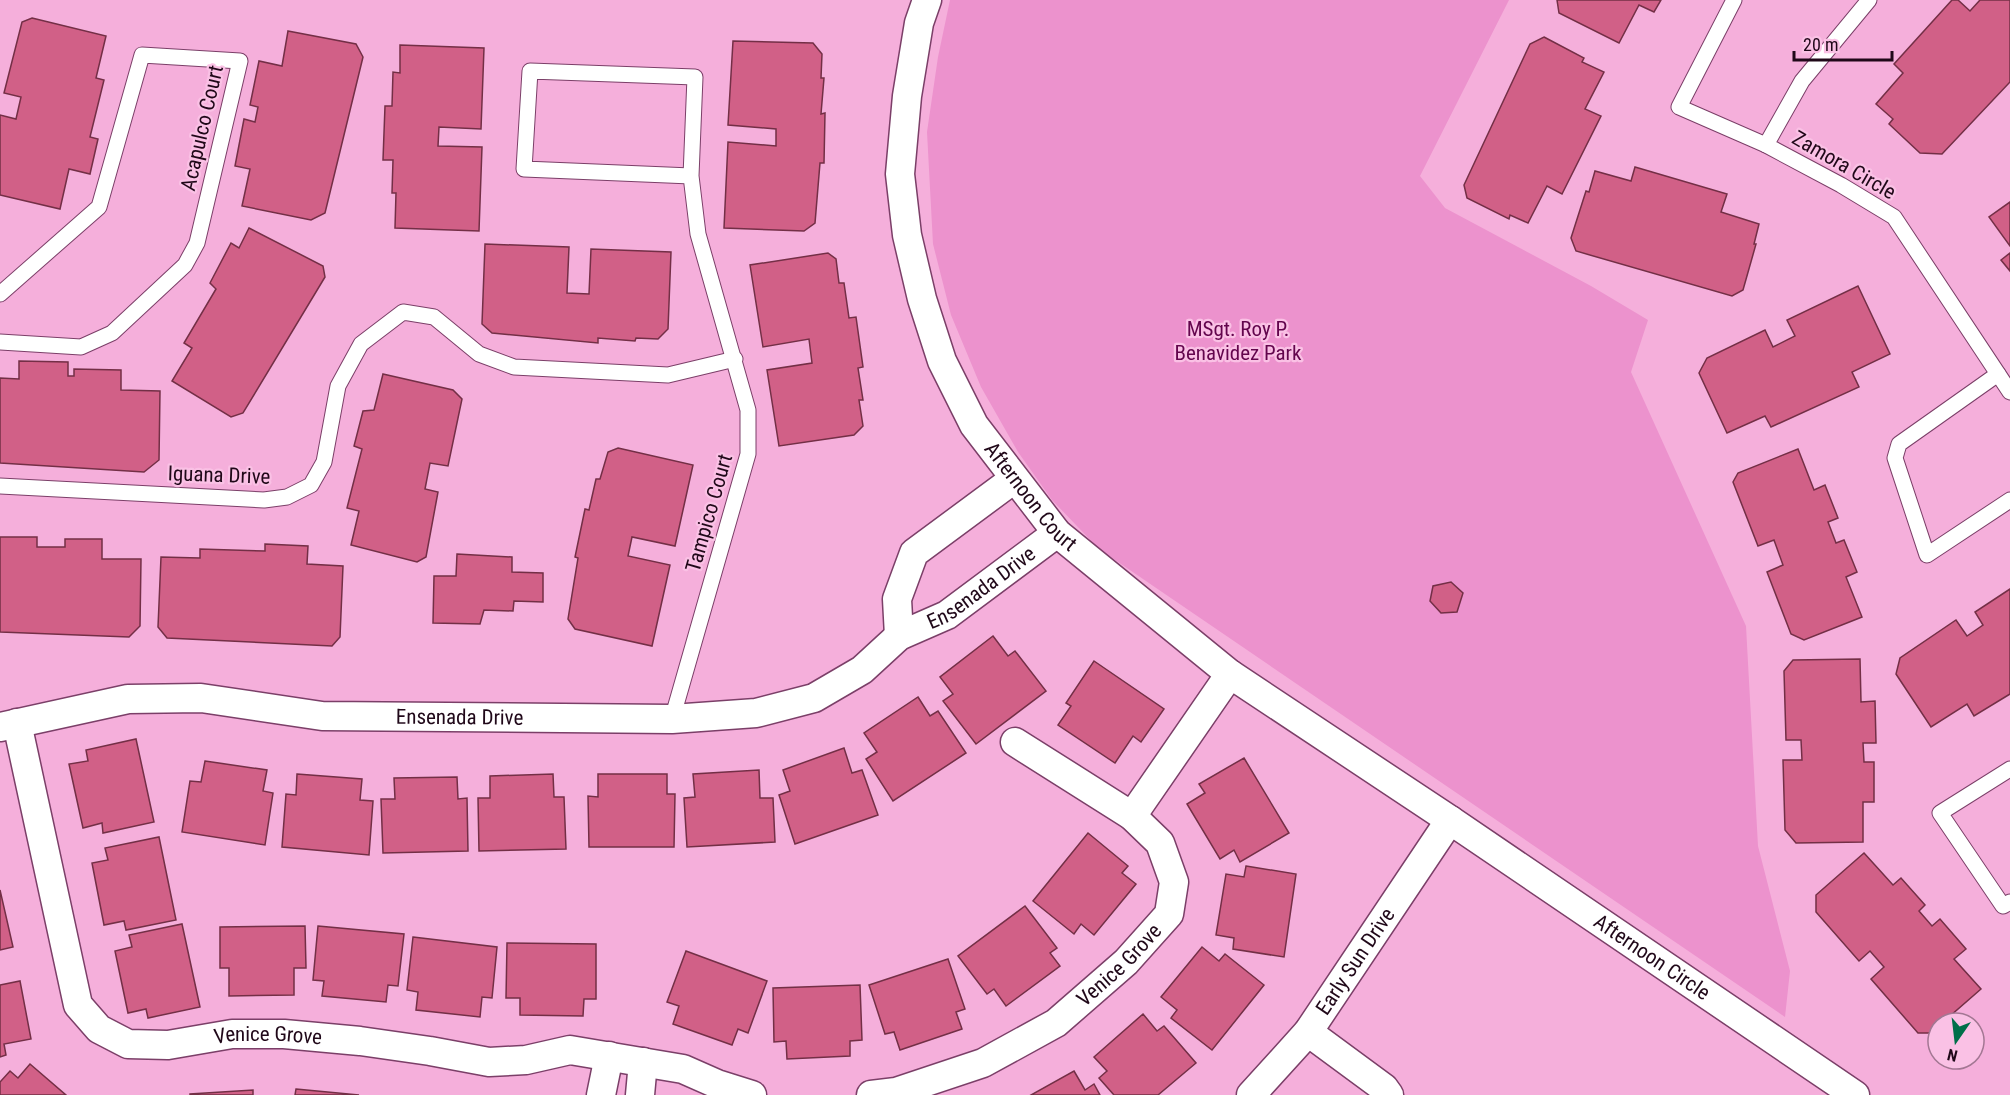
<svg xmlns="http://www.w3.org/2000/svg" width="2010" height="1095" font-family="'Roboto Condensed',sans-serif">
  <rect width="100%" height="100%" fill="#f5afdb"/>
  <polygon fill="#ec92cd" points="950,0 1509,0 1420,176 1445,208 1591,286 1648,320 1631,372 1746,626 1758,846 1790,971 1785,1017 1099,549 1052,500 1018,452 981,387 951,315 933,244 927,132 938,57"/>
  <g fill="#d16087" stroke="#732f46" stroke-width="1.5">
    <polygon points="1557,0 1661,0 1654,12 1639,5 1619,43 1559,13"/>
    <polygon points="1952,0 1958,0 1970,11 1980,0 2010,0 2010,82 1942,154 1920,153 1889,124 1893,119 1876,104 1903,73 1894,64"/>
    <polygon points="32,18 106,36 96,78 104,80 90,137 98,139 90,174 69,169 60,209 0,195 0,115 16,119 21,97 4,93 22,22"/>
    <polygon points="288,31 356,44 363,57 325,213 311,220 242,206 250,169 235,166 244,119 255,122 258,107 250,105 259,61 282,66"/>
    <polygon points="1544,37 1584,58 1582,62 1604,72 1585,109 1601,116 1562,194 1547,186 1528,223 1510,215 1509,219 1467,198 1464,185 1530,44"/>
    <polygon points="733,41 813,43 822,54 821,78 824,78 821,114 825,113 824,163 820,163 815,223 804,231 724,228 728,142 776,146 776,129 728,125"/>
    <polygon points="400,45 484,48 481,129 439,127 438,146 482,147 479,231 395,228 396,193 392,193 393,160 383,160 385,106 392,106 393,72 400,73"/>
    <polygon points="1635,167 1727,194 1721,212 1759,224 1754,244 1756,244 1743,290 1732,296 1576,251 1571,238 1586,191 1589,192 1595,171 1631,181"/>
    <polygon points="2010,202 2010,246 1989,217"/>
    <polygon points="249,228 323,266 325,277 243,413 231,417 172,381 192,348 184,343 216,289 210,283 231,243 239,248"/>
    <polygon points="485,244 569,247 567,293 589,294 591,249 671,252 668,329 658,339 636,338 635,341 598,338 598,343 492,333 482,324"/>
    <polygon points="828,253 836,259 839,283 844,283 849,318 856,317 863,367 858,368 863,400 859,400 863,426 854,435 779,446 767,370 812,363 809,339 763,347 750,265"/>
    <polygon points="2010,253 2010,271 2001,260"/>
    <polygon points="1858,286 1890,354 1852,372 1859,387 1771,427 1765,416 1727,433 1699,373 1707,358 1765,330 1773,347 1795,336 1787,320"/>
    <polygon points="19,361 68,362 68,376 74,376 74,369 121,370 121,390 160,391 159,460 144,472 0,463 0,378 19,379"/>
    <polygon points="383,374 453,390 462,399 448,466 430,463 425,489 438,492 426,557 417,562 351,545 359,511 347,508 362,449 354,446 363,411 374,410"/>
    <polygon points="618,448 693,465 675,546 632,537 628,556 670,565 652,646 575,629 568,619 578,558 575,557 585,509 589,510 596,479 600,479 608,452"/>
    <polygon points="1798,449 1814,490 1825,485 1838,518 1828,522 1836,543 1844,540 1857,572 1846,577 1862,617 1804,640 1791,634 1767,572 1783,565 1774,540 1758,546 1733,482 1738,473"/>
    <polygon points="0,537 37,537 37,547 65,547 65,539 102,539 102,559 141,559 140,626 129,637 0,632"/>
    <polygon points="265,544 308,546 307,564 343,566 340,637 332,646 167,638 158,627 161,557 200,558 200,549 265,551"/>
    <polygon points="457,554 512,557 512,572 543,573 543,602 514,601 513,611 484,610 480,624 433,623 434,576 456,576"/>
    <polygon points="1451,582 1463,593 1457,612 1441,613 1430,601 1433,586"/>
    <polygon points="2010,589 2010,694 1974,716 1967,704 1931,727 1896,674 1900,658 1956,620 1967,636 1983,625 1975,612"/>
    <polygon points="993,636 1008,656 1015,651 1046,691 976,744 943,701 953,694 940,677"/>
    <polygon points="1860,659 1861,702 1875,701 1876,743 1863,743 1864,762 1874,762 1874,802 1863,802 1863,842 1796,843 1785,830 1783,760 1802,760 1801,740 1786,740 1784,671 1793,660"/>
    <polygon points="1094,661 1164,709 1141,742 1133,736 1115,763 1058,725 1071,706 1066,703"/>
    <polygon points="918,697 930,716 938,711 966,753 893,801 866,759 877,752 864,733"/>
    <polygon points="136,739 154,822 103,833 102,823 83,828 69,764 88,761 86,750"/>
    <polygon points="844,748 852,773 862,770 878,815 795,844 779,795 790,791 783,770"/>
    <polygon points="1244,758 1289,833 1240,862 1234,850 1220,859 1187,804 1205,793 1199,784"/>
    <polygon points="205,761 267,770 263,791 273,793 265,845 182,832 190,781 201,782"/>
    <polygon points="759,770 760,798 773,798 775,842 687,847 684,798 695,797 693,774"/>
    <polygon points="297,774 362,779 360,800 373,801 369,855 282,847 286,794 296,795"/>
    <polygon points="553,774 554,797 564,797 566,849 479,851 478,798 490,798 490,776"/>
    <polygon points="598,774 667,774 667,794 675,794 674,847 589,847 588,796 598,797"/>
    <polygon points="457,777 458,799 467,798 468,851 383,853 381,799 395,799 394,778"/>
    <polygon points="1088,833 1128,866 1122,873 1136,884 1094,935 1081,924 1074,934 1033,901"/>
    <polygon points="159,837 176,920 126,930 124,921 104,925 92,863 108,860 105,848"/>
    <polygon points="1864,853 1893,885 1901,878 1925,905 1919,911 1932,926 1940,919 1966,949 1954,959 1981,989 1942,1023 1938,1023 1938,1027 1931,1033 1918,1033 1871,979 1884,967 1870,951 1859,961 1816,912 1816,895"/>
    <polygon points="1246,866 1296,874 1284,957 1233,949 1234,938 1216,935 1226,874 1244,877"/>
    <polygon points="0,890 13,947 0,950"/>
    <polygon points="1025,906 1057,948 1050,953 1060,966 1006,1006 994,989 987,994 958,956"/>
    <polygon points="182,924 200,1007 148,1018 146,1009 128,1013 115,951 132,947 129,935"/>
    <polygon points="305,926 306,968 294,968 294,995 229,996 229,968 220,968 220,927"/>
    <polygon points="318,926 404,934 398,986 388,985 386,1002 322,996 324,981 313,980"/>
    <polygon points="413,937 497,947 492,998 482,997 480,1017 416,1010 418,992 407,990"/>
    <polygon points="507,943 596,944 596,999 584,999 583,1016 520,1015 520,998 506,998"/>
    <polygon points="1202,947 1219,961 1225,954 1264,985 1212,1050 1171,1018 1177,1010 1161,997"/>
    <polygon points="686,951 767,981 748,1033 738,1029 732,1045 673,1024 679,1006 667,1002"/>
    <polygon points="948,959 965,1009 956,1012 962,1029 900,1050 894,1032 885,1034 869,985"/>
    <polygon points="20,981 31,1039 4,1044 6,1055 0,1057 0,985"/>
    <polygon points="860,985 862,1040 850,1041 850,1056 787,1059 786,1041 774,1042 773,988"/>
    <polygon points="1143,1014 1157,1031 1164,1026 1196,1063 1158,1095 1114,1095 1099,1078 1107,1071 1094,1057"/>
    <polygon points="30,1064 66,1095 0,1095 0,1082 10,1071 18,1078"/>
    <polygon points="1074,1071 1085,1090 1094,1084 1100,1095 1031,1095"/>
    <polygon points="296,1089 359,1095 295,1095"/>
    <polygon points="253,1090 253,1095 190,1095 190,1094"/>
  </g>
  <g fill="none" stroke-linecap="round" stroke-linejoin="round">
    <g stroke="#7b3f68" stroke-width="17">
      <g id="service">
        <polyline points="1734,0 1679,107 1766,145"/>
        <polyline points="1869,0 1802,81 1766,145 1841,185 1894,217 2010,392"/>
        <polyline points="0,294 99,207 142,55 240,61 197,243 185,265 112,333 81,347 0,342"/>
        <polyline points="1998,374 1899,444 1895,458 1927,555 2010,500"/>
        <polyline points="0,486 264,500 287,497 311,485 324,462 338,386 361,344 403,312 434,317 479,354 514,367 668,375 735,359"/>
        <polyline points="672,719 748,454 748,410 698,234 691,176 695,77 530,71 524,169 691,176"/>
        <polyline points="2010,769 1940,813 2003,906 2010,902"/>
      </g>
    </g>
    <g stroke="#7b3f68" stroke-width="31">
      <g id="minor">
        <path id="s1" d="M927,0L919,23L907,96L900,174L907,235L922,299L942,361L974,425L1057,533L1230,674L1450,820L1855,1095"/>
        <polyline points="899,636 897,599 914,553 1014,479"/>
        <path id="s2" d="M17,723L78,1005L99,1029L128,1044L168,1045L232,1034H284L360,1041L430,1051L489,1062L526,1060L570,1050L683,1069L717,1084L752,1095"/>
        <path id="s3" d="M0,727L128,699L201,698L322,716L672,719L756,713L814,698L862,670L899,636L947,615L1057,533"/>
        <polyline points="1132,816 1230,674"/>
        <polyline points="1308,1032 1384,1088 1389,1095"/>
        <polyline points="601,1095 609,1056"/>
        <polyline points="640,1095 643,1062"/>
        <path id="s4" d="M871,1095L896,1092L983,1063L1056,1023L1126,962L1169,914L1174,882L1160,843L1132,816L1015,742"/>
        <path id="s5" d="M1251,1095L1308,1032L1450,820"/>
      </g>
    </g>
    <use href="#service" stroke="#fff" stroke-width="15"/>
    <use href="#minor" stroke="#fff" stroke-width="28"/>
  </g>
  <g text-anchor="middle" stroke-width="4.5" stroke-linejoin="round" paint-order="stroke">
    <g font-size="21" fill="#200819" stroke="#fac1e5">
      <text transform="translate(202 128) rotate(-77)" y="7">Acapulco Court</text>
      <text transform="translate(1844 165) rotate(30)" y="7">Zamora Circle</text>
      <text transform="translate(219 475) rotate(2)" y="7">Iguana Drive</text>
      <text dy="7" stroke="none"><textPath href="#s1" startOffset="532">Afternoon Court</textPath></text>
      <text transform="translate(709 513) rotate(-74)" y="7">Tampico Court</text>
      <text dy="7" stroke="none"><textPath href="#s3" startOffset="1022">Ensenada Drive</textPath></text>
      <text dy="7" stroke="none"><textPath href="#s3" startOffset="464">Ensenada Drive</textPath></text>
      <text dy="7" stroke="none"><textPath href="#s1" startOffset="1308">Afternoon Circle</textPath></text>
      <text dy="7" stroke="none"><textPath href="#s5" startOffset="170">Early Sun Drive</textPath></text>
      <text dy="7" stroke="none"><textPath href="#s4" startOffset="286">Venice Grove</textPath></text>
      <text dy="7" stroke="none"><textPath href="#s2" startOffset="494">Venice Grove</textPath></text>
    </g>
    <g font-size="21" fill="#63054d" stroke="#fac1e5">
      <text x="1238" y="336">MSgt. Roy P.<tspan x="1238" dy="24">Benavidez Park</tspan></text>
    </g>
  </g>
  <g transform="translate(1956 1041) rotate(194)"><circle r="28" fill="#fac1e5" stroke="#a37793" stroke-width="1.5"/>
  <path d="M0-4.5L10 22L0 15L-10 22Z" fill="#006f49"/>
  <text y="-9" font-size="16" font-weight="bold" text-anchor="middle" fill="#200819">N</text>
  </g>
  <path d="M1794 51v9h98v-9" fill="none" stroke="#200819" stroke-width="3"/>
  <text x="1803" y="51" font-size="18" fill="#200819" stroke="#fac1e5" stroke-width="4.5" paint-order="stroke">20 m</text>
</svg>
